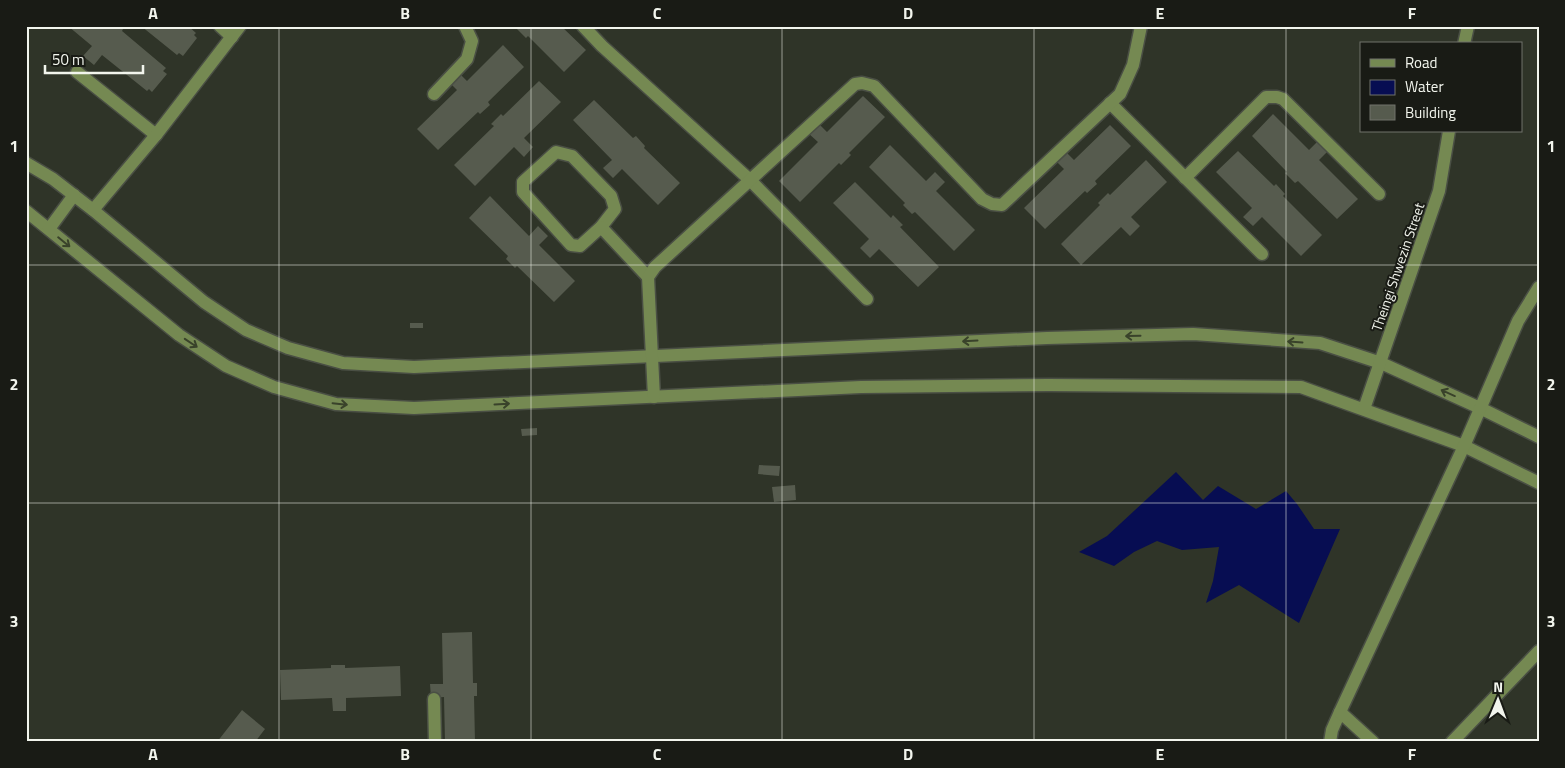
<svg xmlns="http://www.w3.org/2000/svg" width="1565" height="768" font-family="'Titillium Web',sans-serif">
  <rect width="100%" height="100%" fill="#2f3428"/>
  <polygon fill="#070d52" points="1176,472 1203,500 1218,486 1256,509 1286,491 1297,504 1314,529 1340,529 1299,623 1239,585 1206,603 1213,581 1219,547 1182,550 1157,541 1134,552 1114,566 1079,552 1107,536"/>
  <g fill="#565b4e">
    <polygon points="68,26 120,26 123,29 122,31 166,68 163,71 167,74 152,92 149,89 147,91 102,55 94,65 83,56 92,46"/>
    <polygon points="141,26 188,26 196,33 194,35 197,38 183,56 179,53 177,55"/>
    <polygon points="518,26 561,26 586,50 564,72 528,36 526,38 516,28"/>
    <polygon points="503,45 524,67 488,102 490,105 480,114 478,112 438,150 417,129 457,90 448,81 458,72 467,81"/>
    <polygon points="539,81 561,102 524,138 533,147 524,157 514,147 475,186 454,165 494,126 491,124 501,114 503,116"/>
    <polygon points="863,96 885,117 849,153 851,155 841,165 839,163 800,202 779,181 818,142 808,133 818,123 827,132"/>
    <polygon points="594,100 633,138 636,136 645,146 644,148 680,183 658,205 622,169 613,178 603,168 612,160 573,120"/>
    <polygon points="1273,114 1309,150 1318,141 1328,151 1319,160 1358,199 1337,219 1298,181 1295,183 1285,173 1287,172 1252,136"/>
    <polygon points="1110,125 1131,146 1095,181 1097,184 1087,193 1085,191 1045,229 1024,208 1064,169 1055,160 1065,151 1074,160"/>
    <polygon points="890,145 926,181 935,172 945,182 936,191 975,230 954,251 915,212 912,214 903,205 905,203 869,167"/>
    <polygon points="1238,151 1274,186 1276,184 1285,194 1283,196 1322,235 1301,256 1262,217 1253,226 1243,217 1252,208 1216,172"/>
    <polygon points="1146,160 1167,182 1131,217 1140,226 1130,236 1121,227 1081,265 1061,244 1100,205 1098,203 1108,193 1110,195"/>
    <polygon points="855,182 891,218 893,215 903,225 900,227 939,267 918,287 879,249 870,258 860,248 869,239 833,203"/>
    <polygon points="490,196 529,236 538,226 548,236 539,245 575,281 554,302 517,266 515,268 506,259 508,256 469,218"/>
    <rect x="410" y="323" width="13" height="5"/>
    <polygon points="537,428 537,435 522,436 521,429"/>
    <polygon points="759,465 780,466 779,476 758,474"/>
    <polygon points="795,485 796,500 774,502 772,487"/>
    <polygon points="472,632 473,683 477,683 477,696 474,696 475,742 445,742 444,697 431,698 430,684 443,684 442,633"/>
    <polygon points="331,665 345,665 345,668 400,666 401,696 346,698 346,711 333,711 332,698 281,700 280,670 331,668"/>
    <polygon points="242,710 265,729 255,742 217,742"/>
  </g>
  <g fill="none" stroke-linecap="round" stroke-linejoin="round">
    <g stroke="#4a4f44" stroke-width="15">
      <g id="minor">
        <polyline points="220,26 232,37"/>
        <polyline points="583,26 602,46 750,180 867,299"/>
        <polyline points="1464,44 1468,26"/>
        <polyline points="77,72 156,135"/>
        <polyline points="434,94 467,59 472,41 465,26"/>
        <polyline points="1110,103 1262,254"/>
        <polygon points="556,152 572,156 611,196 615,209 601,227 580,246 571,245 523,192 523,182"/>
        <polyline points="26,163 53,179 93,210 204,302 246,330 288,348 343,363 414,367 1047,338 1193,334 1320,343 1381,363 1480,408 1539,437"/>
        <polyline points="1185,178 1266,97 1277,97 1283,99 1379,194"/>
        <polyline points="93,210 156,135 240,26"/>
        <polyline points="26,211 179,335 226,366 274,387 336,404 414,408 861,387 1049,385 1301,387 1464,446 1539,483"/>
        <polyline points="601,227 648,277"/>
        <polyline points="49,229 74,195"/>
        <polyline points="654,397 648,277 655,267 855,84 862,83 874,86 982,199 992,204 1002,205 1120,94 1133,65 1141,26"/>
        <polyline points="1364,409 1439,191 1449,131"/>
        <polyline points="434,699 435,742"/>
        <polyline points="1330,742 1332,730 1340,712"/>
        <polyline points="1373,742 1340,712 1464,446 1518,321 1539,287"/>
        <polyline points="1452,742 1539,651"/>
      </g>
    </g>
    <use href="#minor" stroke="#758952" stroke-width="12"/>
  </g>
  <defs><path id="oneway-shaft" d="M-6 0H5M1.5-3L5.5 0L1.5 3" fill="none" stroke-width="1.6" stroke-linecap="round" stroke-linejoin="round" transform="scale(1.25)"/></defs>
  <g stroke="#39422a">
    <use href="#oneway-shaft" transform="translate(64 242) rotate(39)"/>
    <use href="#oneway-shaft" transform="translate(1133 336) rotate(179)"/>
    <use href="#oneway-shaft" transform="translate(970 341) rotate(177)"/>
    <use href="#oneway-shaft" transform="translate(1295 342) rotate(-176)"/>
    <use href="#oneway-shaft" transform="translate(191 343) rotate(34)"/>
    <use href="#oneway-shaft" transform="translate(1448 393) rotate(-156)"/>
    <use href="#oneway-shaft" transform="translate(340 404) rotate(6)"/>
    <use href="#oneway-shaft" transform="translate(502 404) rotate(-3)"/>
  </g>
  <path fill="none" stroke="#f2f5ed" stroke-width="1" stroke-opacity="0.55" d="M279,26V742M531,26V742M782,26V742M1034,26V742M1286,26V742M26,265H1539M26,503H1539"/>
  <g text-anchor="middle" stroke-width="4" stroke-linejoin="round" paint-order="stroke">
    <g font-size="14" fill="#f2f5ed" stroke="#191b15">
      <text transform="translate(1398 267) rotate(-71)" y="5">Theingi Shwezin Street</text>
    </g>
  </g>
  <rect width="1565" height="768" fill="none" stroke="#191b15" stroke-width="55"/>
  <rect x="1360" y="42" width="162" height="90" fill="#191b15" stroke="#70726b"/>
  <rect x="1370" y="59" width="25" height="8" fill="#758952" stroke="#70726b"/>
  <text x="1405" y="68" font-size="15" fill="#f2f5ed">Road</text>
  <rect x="1370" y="80" width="25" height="15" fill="#070d52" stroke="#70726b"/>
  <text x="1405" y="92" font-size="15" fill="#f2f5ed">Water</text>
  <rect x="1370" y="105" width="25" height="15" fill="#565b4e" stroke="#70726b"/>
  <text x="1405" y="118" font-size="15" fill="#f2f5ed">Building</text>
  <g transform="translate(1498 700) rotate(1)" stroke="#191b15" stroke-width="4" paint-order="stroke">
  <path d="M0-4L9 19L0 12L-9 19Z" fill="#f2f5ed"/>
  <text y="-8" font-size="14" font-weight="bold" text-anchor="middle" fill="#f2f5ed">N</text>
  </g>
  <path d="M45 65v8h98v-8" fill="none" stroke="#f2f5ed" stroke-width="2.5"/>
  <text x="52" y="65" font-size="15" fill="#f2f5ed" stroke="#191b15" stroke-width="4" paint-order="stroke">50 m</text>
  <rect x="28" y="28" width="1510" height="712" fill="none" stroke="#f2f5ed" stroke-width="2"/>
  <g font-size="16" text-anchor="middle" font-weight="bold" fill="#f2f5ed">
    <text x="153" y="19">A</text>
    <text x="405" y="19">B</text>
    <text x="657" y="19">C</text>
    <text x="908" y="19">D</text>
    <text x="1160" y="19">E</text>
    <text x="1412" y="19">F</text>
    <text x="14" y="152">1</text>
    <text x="1551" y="152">1</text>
    <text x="14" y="390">2</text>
    <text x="1551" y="390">2</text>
    <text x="14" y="627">3</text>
    <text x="1551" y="627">3</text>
    <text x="153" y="760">A</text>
    <text x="405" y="760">B</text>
    <text x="657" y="760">C</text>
    <text x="908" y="760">D</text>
    <text x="1160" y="760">E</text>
    <text x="1412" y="760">F</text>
  </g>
</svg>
